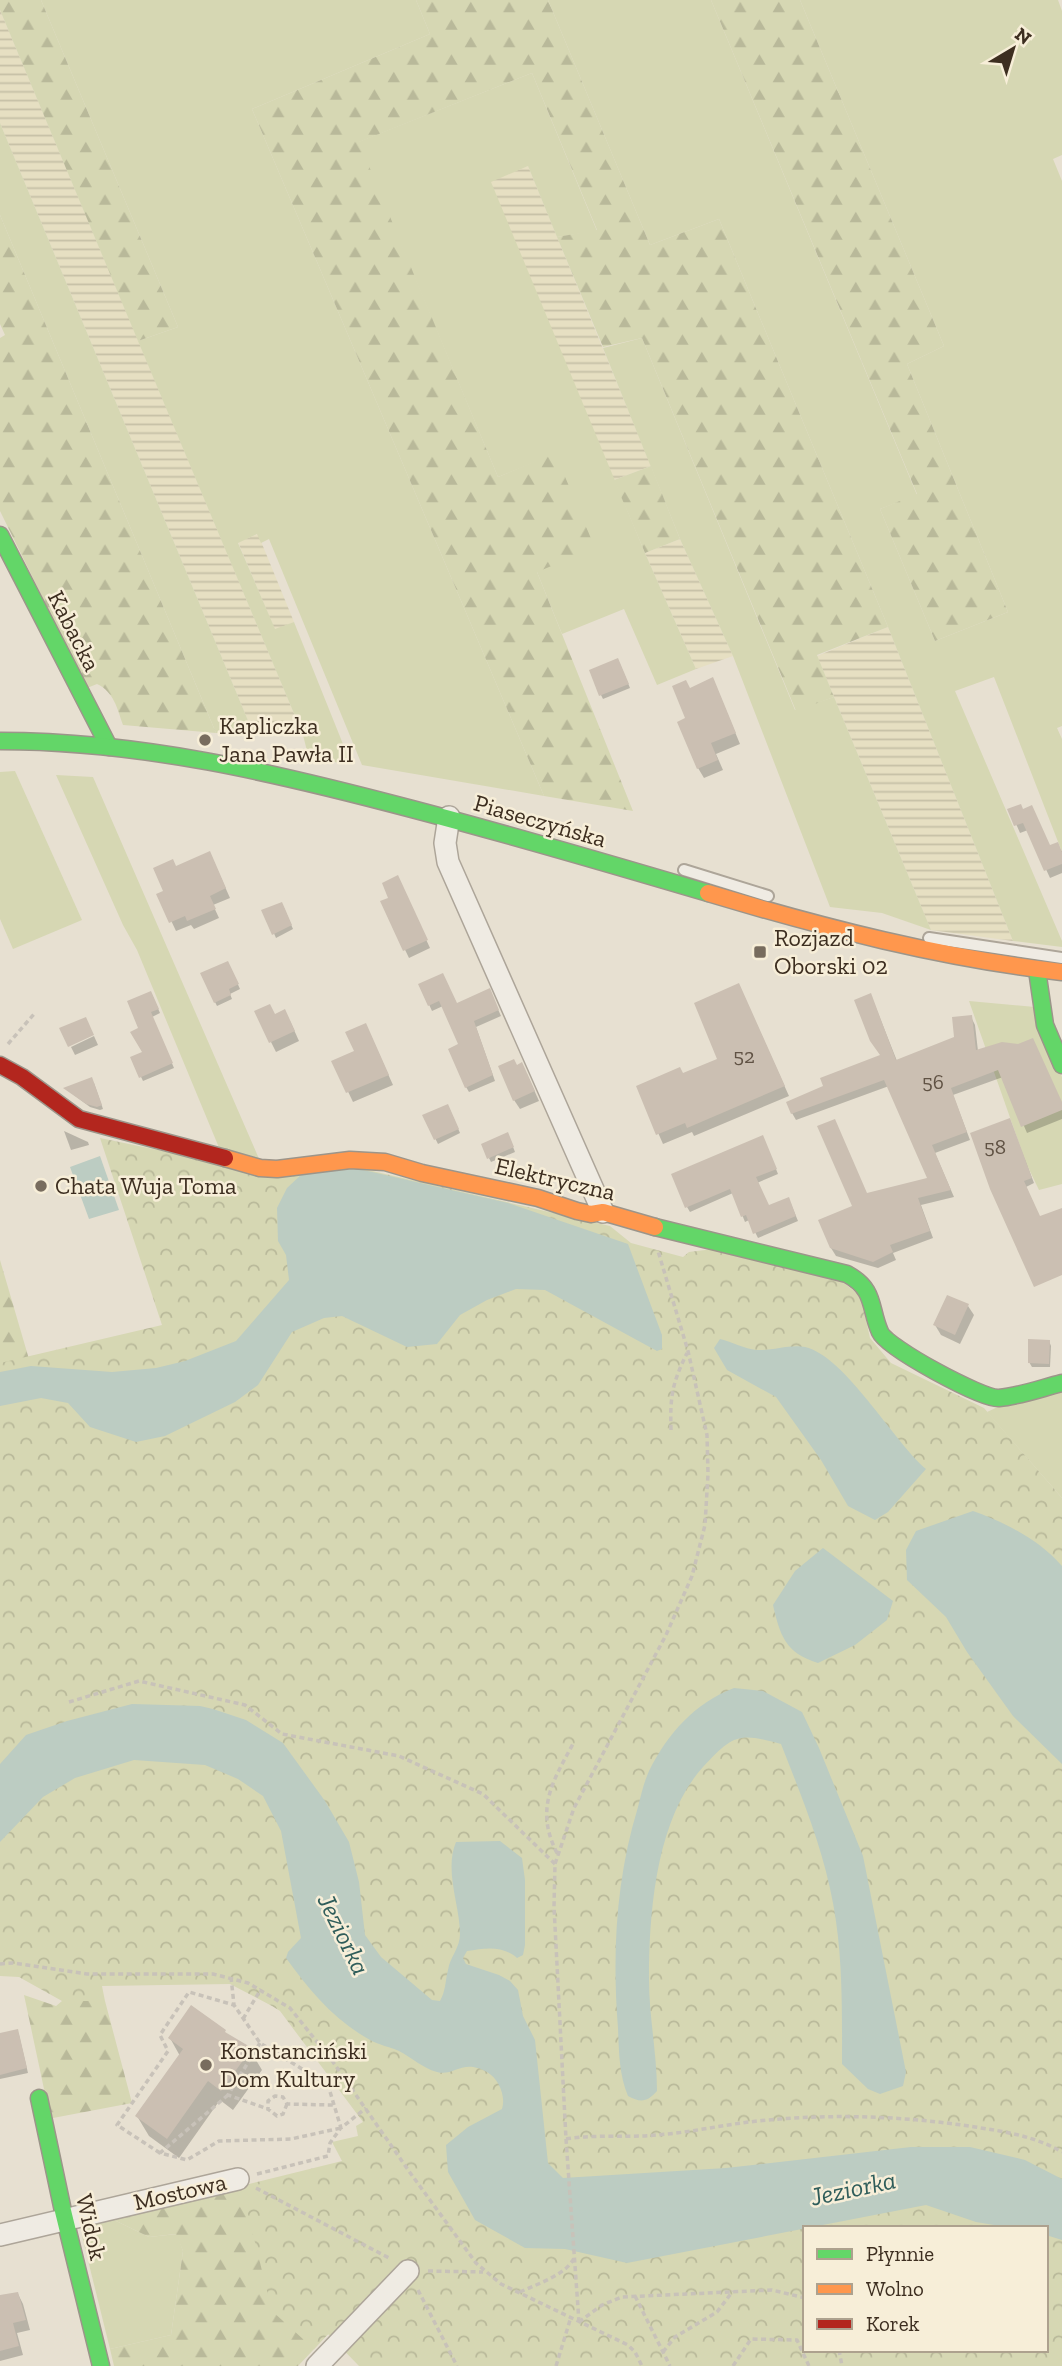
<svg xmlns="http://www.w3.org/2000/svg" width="1062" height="2366" font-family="'Zilla Slab',serif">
  <defs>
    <pattern id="farmland-rules" width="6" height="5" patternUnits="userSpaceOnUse" patternTransform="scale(1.75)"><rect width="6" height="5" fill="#e6dfc2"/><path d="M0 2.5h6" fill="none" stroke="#c6c0a6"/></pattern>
    <pattern id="forest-firs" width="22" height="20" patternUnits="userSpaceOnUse" patternTransform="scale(1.75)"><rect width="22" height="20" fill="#d6d7b3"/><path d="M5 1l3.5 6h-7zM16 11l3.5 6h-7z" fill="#b9b99a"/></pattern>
    <pattern id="park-crowns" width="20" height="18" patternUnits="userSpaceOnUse" patternTransform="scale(1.75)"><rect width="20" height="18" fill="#d6d7b3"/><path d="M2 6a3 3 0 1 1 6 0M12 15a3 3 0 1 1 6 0" fill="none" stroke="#b9b99a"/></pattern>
  </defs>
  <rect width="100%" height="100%" fill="#e7e0d1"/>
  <g fill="url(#farmland-rules)">
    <polygon points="0,10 303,735 254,735 0,123"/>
    <polygon points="528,166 651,466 614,480 490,181"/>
    <polygon points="258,534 294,622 275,630 238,542"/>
    <polygon points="680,539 733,656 696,669 645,553"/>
    <polygon points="888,627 1013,941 931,930 817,656"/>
  </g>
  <g fill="#d6d7b3">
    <polygon points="41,0 416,0 430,34 252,109 544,796 362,765 269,539 261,543 257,534 238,543 275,629 294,622 351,764 309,759 303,735 138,341 178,327"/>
    <polygon points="548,0 711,0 917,495 880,509 935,641 1008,612 907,364 944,346 800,0 1058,0 1062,11 1062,155 1053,159 1062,181 1062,726 1057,728 1062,739 1062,852 994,677 955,691 1062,941 1062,947 1013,941 888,627 719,219 650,245"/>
    <polygon points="532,73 597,231 557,237 528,166 491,182 645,553 696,669 657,685 624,609 562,634 537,572 555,454 498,477 358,142"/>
    <polygon points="0,123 254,735 216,733 0,215"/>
    <polygon points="642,338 795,710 834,697 931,930 882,913 830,907 733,656 680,539 603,348"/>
    <polygon points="15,771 82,920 13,949 0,919 0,772"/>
    <polygon points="56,775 93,777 260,1161 220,1150 137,950 123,925"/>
    <polygon points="969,1001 1035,1007 1062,1077 1062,1184 1039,1190 1026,1163"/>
    <polygon points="1062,1391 1062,1498 987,1412 1002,1405"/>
    <polygon points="108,2217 149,2237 177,2234 183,2251 171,2335 110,2349 82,2236 86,2222"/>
  </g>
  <g fill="url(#forest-firs)">
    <polygon points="0,0 41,0 178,327 138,341 0,10"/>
    <polygon points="416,0 548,0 650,245 719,219 888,627 817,655 834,697 796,711 642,338 603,347 557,237 597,230 532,73 359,142 498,477 555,453 595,548 537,572 633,811 544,796 252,109 430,34"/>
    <polygon points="711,0 800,0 944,346 907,364 1008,612 935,641 880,509 917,494"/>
    <path d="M0,215L216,733L123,725C117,708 114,692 97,684L87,688L0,511V338L5,335L0,324Z"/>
    <polygon points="651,466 680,539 645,553 614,480"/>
    <polygon points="0,1260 31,1366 0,1372"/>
    <polygon points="24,1995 56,2006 62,2001 105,2001 132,2103 53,2118 44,2089"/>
    <polygon points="306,2172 367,2293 298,2366 114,2366 110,2349 171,2335 183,2251 176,2234 149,2237 108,2217"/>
  </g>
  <path fill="url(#park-crowns)" fill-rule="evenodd" d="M100,1138L265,1172L342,1164L610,1226L631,1243L683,1257L689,1252L713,1249L837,1277L861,1297L870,1338L891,1363L984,1408L1062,1498V2366H359L328,2334L314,2349L272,2311L241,2186L342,2161L332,2142L358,2136L356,2126L363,2122L280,2011L272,2006L230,1984L102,1986L105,2001H62L19,1977L0,1976V1363L162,1325ZM805,2228H1046V2350H805Z"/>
  <g fill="#bcccc2">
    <polygon points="100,1156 119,1210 89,1219 70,1167"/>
    <polygon points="359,1169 508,1203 628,1244 662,1335 662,1349 657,1351 545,1290 516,1289 487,1300 460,1315 437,1344 407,1347 342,1316 324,1318 292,1332 258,1385 235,1402 165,1436 136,1442 90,1427 68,1403 41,1398 0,1406 0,1372 31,1366 112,1372 156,1368 185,1361 236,1341 289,1280 286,1255 278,1241 277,1208 287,1188 303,1173"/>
    <path d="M720,1339C732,1342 745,1349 756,1350C772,1351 790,1344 805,1347C845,1356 894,1442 926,1469L888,1512L875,1520L848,1506L821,1460L776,1397L727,1370L714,1348Z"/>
    <path d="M973,1511C1006,1523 1038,1539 1062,1566V1764L1013,1716L967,1652L946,1617L907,1580L906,1550L916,1531Z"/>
    <path d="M823,1548L893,1601L887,1620L855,1645L818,1663C785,1653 780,1635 773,1605L795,1571Z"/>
    <path d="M734,1688L763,1691L802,1712L819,1748L863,1856L906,2072L903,2086L880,2094L868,2089L842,2064C842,2010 843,1956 833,1903C823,1848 801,1795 781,1744C738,1732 733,1735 703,1767C656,1819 649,1912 649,1979C649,2017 657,2054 657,2091C647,2102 641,2103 628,2096C619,2074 619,2052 618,2028C612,1953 616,1879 638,1807C641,1795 644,1782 649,1771C668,1733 695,1703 734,1688Z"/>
    <path d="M132,1704L200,1706L213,1709L246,1720L283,1743L325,1801L349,1842L359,1882L365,1935L381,1957L432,2000L440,2001C446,1990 445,1982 448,1970C450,1957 460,1948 460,1934C460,1905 444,1871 456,1842L500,1841L522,1858L525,1880V1945L523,1955L517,1958C502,1945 485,1948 467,1951L463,1958L466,1964L499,1975L510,1981L518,1990L523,2016L535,2040L548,2163L563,2178L726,2168L911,2147H970L1025,2160L1062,2179V2240L1046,2235V2228H1012L976,2222L926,2205L627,2263L565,2249L525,2248L475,2220L448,2172L446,2145L468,2127L502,2109C506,2096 499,2079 487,2072C462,2058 454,2077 437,2072C424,2069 411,2057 399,2051C390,2047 379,2045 370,2040C334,2020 310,1991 286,1958L288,1952L301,1938L281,1831L263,1796L238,1779L205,1765L134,1760L75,1778L43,1797L0,1842V1764L26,1735L67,1721Z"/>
  </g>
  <g fill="#0003">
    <polygon points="620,664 630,688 603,699 601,695"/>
    <polygon points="713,679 740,744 716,754 723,770 704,778 698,768 688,719 690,690"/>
    <polygon points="1010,810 1050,847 1062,851 1062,873 1050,878 1028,830 1020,833"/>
    <polygon points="214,862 230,898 213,905 219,918 194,929 191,925 176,931 159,895 165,892 176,868"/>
    <polygon points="401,885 430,948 409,958 382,902 390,899"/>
    <polygon points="284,908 293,929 276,938 264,911"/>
    <polygon points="230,967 240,989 230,994 232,999 217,1006 215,1002"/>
    <polygon points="420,985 456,1005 492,996 501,1016 476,1027 495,1081 469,1092 466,1087 461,1045 443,1006 432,1011"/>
    <polygon points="739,985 789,1096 694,1136 692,1132 663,1144 638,1087 683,1075 719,1060"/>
    <polygon points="153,997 160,1013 152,1017 174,1068 143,1081 132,1058 144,1053"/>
    <polygon points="874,1003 897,1061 956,1038 971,1017 975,1025 978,1051 1062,1104 1062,1119 1027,1133 1003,1077 953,1095 970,1140 935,1153 954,1197 921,1205 933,1238 893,1253 896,1260 878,1268 836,1256 831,1248 855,1207 867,1194 930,1179 889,1086 796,1120 792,1113 825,1087 882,1057"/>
    <polygon points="275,1016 290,1021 299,1041 276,1052 271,1042"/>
    <polygon points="366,1025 393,1085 353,1102 334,1062 356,1052"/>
    <polygon points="94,1036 98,1045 75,1055 71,1047"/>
    <polygon points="527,1074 539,1101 520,1109 514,1100"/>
    <polygon points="94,1083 103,1109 100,1110 90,1107 66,1089"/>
    <polygon points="450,1110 460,1133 438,1144 424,1116"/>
    <polygon points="1012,1126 1034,1183 1026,1187 1040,1218 1062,1210 1062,1250 992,1188"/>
    <polygon points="64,1131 88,1142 89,1145 71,1150"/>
    <polygon points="510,1139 515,1152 491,1162 489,1158"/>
    <polygon points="765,1142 778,1174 757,1183 769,1207 791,1204 798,1221 758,1238 749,1220 745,1222 743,1217 733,1193 690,1212 687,1207"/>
    <polygon points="968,1306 974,1315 960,1344 941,1335 935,1325"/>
    <polygon points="1049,1341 1051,1346 1050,1367 1032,1367 1029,1362"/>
    <polygon points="0,2035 19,2035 28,2073 0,2079"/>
    <polygon points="227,2035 250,2050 262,2070 233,2110 220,2100 179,2158 149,2136 137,2116 180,2056 170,2038"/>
    <polygon points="18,2294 23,2304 30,2330 17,2333 23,2355 0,2361 0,2299"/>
  </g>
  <g fill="#cbbfb2">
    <polygon points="618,658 629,684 599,696 589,670"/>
    <polygon points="713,677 736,733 711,743 718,760 697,769 677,722 685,718 672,686 686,680 690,688"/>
    <polygon points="1021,804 1023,809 1032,805 1050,845 1058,842 1062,852 1062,864 1044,871 1023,823 1014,826 1007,809"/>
    <polygon points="210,851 226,888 210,896 216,909 187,921 185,916 169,923 156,894 163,891 153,868 173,859 176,866"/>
    <polygon points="398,875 428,940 403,951 380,901 388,898 382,883"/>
    <polygon points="282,902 292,925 272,935 261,910"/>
    <polygon points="228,961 239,984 229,989 231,995 214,1003 200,973"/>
    <polygon points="443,973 457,1003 490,988 499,1010 474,1021 493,1075 465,1088 448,1049 458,1044 439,1001 428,1006 418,984"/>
    <polygon points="739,983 785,1086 687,1128 685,1123 656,1135 636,1086 680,1067 683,1073 717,1059 694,1003"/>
    <polygon points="151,991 159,1009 151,1012 173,1063 139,1078 130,1057 142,1052 130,1032 138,1028 127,1001"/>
    <polygon points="871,993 896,1060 954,1037 952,1017 972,1015 976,1050 1002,1042 1018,1044 1033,1038 1062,1102 1062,1110 1021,1127 998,1070 951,1088 967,1132 932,1145 951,1190 918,1198 930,1231 890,1245 893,1252 873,1262 830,1248 818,1220 852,1206 817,1126 835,1119 867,1193 927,1178 884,1080 791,1114 786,1102 823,1086 820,1078 880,1055 870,1041 854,1000"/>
    <polygon points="270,1004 275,1014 285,1009 295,1031 269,1043 254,1011"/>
    <polygon points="86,1017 94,1035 68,1047 59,1028"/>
    <polygon points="366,1023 389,1075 346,1093 331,1061 354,1051 345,1032"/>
    <polygon points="514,1059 517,1065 522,1062 535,1091 513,1101 498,1066"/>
    <polygon points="92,1077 102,1105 97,1107 86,1104 63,1088"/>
    <polygon points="448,1104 459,1129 434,1140 422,1115"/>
    <polygon points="1010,1118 1032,1178 1024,1181 1040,1216 1062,1208 1062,1275 1034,1287 990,1189 970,1133"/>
    <polygon points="508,1132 514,1147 487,1159 481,1144"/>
    <polygon points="763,1135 777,1169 756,1177 769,1205 789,1197 796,1216 753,1234 746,1215 741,1217 730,1189 685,1208 671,1174"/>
    <polygon points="947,1295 969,1304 955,1335 933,1325"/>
    <polygon points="1028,1339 1050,1340 1049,1364 1028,1363"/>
    <polygon points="191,2005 226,2030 225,2032 252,2048 221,2091 208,2081 167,2139 135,2116 183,2049 168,2038"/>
    <polygon points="18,2029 27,2068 0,2075 0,2033"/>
    <polygon points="18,2292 26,2320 13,2323 19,2346 0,2351 0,2295"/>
  </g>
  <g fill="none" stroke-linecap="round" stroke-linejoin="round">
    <g stroke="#ada599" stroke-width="14">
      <g id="lane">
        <polyline points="684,870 768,896"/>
        <polyline points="929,938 1062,958"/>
      </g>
    </g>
    <g stroke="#ada599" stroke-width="24">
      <g id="street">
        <polyline points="449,817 445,843 448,862 603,1212"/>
        <polyline points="0,2235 238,2179"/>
        <polyline points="317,2366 408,2271"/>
      </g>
    </g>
    <g stroke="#9c958a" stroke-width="19">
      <g id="fast">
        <polyline points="0,535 109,747"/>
        <path d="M0,741C141,741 276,773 412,809C511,835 610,864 708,893"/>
        <polyline points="1037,970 1045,1025 1062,1065"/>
        <path d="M655,1227L847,1274C876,1290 869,1307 880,1332C887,1348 982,1399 999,1398C1020,1396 1042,1388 1062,1383"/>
        <polyline points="39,2098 63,2211 101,2366"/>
      </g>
    </g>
    <g stroke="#9c958a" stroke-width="19">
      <g id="slow">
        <path d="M708,893C825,928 941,958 1062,972"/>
        <polyline points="225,1158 260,1168 277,1169 350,1160 385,1162 422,1173 538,1198 577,1211 591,1214 603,1212 655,1227"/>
      </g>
    </g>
    <g stroke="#9c958a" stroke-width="19">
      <polyline id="jam" points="0,1065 22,1077 79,1119 225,1158"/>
    </g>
    <g stroke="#c8c2b9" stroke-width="3.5" stroke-dasharray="5 3.5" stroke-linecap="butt">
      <polyline points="8,1044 34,1014"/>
      <path d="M671,1430C670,1396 672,1384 687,1353"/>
      <polyline points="69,1702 139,1681 245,1705 282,1734 399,1756 483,1794 555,1864"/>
      <path d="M557,1853C535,1810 552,1782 573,1744"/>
      <polyline points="0,1964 13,1963 87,1974 213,1974 248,1983 290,2008 333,2062 411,2174 476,2263 501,2284 628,2345 635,2352 642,2366"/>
      <polyline points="231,1977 234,2005 260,2043 328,2085 341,2128 366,2108"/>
      <polyline points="243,2019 261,1989"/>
      <polyline points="260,2043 228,2095 268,2109"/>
      <polyline points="228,2095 160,2153 187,2160 219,2141 291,2139 341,2128"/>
      <polyline points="287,2104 283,2114 277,2116 268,2109 268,2101 275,2096 283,2097 287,2104 333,2105"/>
      <path d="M566,2139C596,2134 626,2138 656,2135C685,2133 713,2127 741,2123C817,2113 899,2115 975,2127C1007,2132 1034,2136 1062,2152"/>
      <polyline points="160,2153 117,2125 168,2051 160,2035 189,1992 234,2005"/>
      <polyline points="257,2174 328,2156 330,2143 340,2129"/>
      <polyline points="256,2188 391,2259"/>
      <polyline points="428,2271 483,2272"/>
      <polyline points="418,2290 457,2366"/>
      <path d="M520,2292C537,2284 566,2275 574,2258"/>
      <polyline points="635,2296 670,2366"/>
      <polyline points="579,2322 566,2139 554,1907 555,1864 574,1808 666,1635 692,1576 705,1525 708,1474 707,1435 688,1351 658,1251"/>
      <polyline points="579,2322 602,2305 622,2297 772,2290 805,2298"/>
      <polyline points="839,2350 842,2366"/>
      <polyline points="663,2352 675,2337 717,2312 733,2291"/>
      <polyline points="556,2366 571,2317"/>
      <polyline points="733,2366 751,2339 797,2340 809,2366"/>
    </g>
    <use href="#lane" stroke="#efebe3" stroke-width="10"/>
    <use href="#street" stroke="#efebe3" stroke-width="21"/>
    <use href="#fast" stroke="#63d668" stroke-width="16"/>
    <use href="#slow" stroke="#ff974d" stroke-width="16"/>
    <use href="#jam" stroke="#b3261e" stroke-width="16"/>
  </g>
  <g fill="#786c5e" stroke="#f7eed8" stroke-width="2.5">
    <circle cx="205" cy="740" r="7"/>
    <rect x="753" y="945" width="14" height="14" rx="3.5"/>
    <circle cx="41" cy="1186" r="7"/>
    <circle cx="206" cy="2065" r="7"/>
  </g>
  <g text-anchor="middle" stroke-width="5" stroke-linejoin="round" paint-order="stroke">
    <g font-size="21" fill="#605244">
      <text x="744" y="1063">52</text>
      <text x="933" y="1089">56</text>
      <text x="995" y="1154">58</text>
    </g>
    <g font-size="24" fill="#3d2e20" stroke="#f7eed8">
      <text transform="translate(74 631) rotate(63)" y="8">Kabacka</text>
      <text transform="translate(540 821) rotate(16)" y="8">Piaseczyńska</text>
      <text transform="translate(555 1179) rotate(13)" y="8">Elektryczna</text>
      <text transform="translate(180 2192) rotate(-13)" y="8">Mostowa</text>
      <text transform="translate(91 2227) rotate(77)" y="8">Widok</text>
    </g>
    <g font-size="24" fill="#3d2e20" stroke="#f7eed8" text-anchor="start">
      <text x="219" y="734">Kapliczka<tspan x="219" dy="28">Jana Pawła II</tspan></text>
      <text x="774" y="946">Rozjazd<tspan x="774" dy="28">Oborski 02</tspan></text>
      <text x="55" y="1194">Chata Wuja Toma</text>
      <text x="220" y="2059">Konstanciński<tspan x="220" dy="28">Dom Kultury</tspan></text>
    </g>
    <g font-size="26" font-style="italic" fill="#2f5d5a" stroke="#f7eed8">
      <text transform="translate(344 1934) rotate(64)" y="9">Jeziorka</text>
      <text transform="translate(853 2188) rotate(-12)" y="9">Jeziorka</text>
    </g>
  </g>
  <rect x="803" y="2226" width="245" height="126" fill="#f7eed8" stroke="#ada18e" stroke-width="2"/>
  <rect x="817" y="2249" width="35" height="10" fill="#63d668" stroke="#ada18e" stroke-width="2"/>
  <text x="866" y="2261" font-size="21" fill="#3d2e20">Płynnie</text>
  <rect x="817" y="2284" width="35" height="10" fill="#ff974d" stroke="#ada18e" stroke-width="2"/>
  <text x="866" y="2296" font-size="21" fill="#3d2e20">Wolno</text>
  <rect x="817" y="2319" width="35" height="10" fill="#b3261e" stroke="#ada18e" stroke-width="2"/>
  <text x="866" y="2331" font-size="21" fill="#3d2e20">Korek</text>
  <g transform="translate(1013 49) rotate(38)" stroke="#f7eed8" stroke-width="5" paint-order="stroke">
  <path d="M0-5L12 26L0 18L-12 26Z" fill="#3d2e20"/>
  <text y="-10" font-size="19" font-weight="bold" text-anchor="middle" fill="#3d2e20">N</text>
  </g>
</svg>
